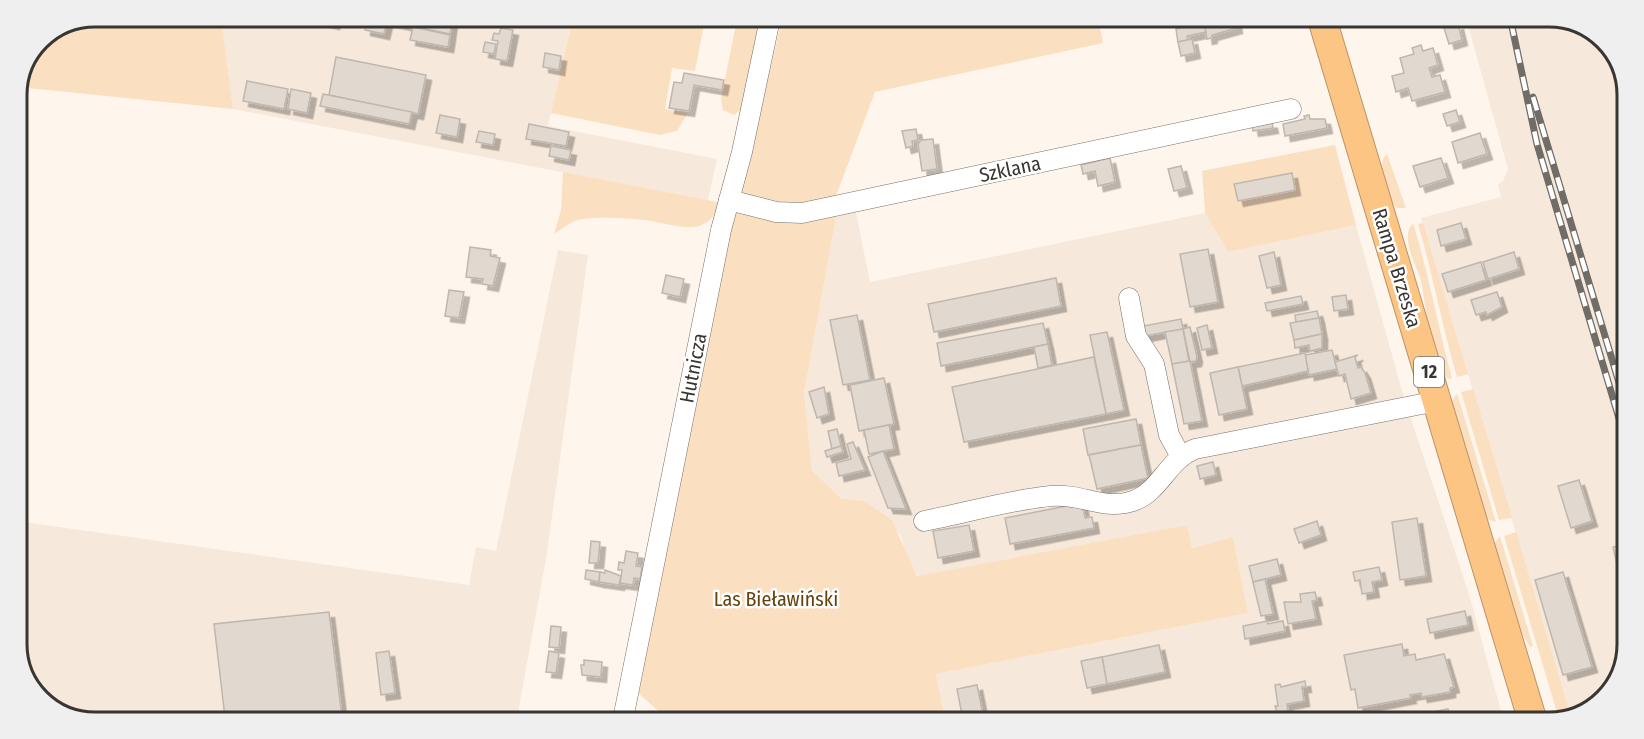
<svg xmlns="http://www.w3.org/2000/svg" width="1644" height="739" font-family="'Fira Sans Condensed',sans-serif">
  <defs>
    <filter id="shadow"><feDropShadow dx="5.5" dy="5.5" stdDeviation="0" flood-color="#0004"/></filter>
  </defs>
  <rect width="100%" height="100%" fill="#fef6ec"/>
  <g fill="#f6e8da">
    <polygon points="221,17 573,18 548,126 717,159 708,200 233,109"/>
    <polygon points="1467,22 1579,23 1614,51 1627,91 1621,674 1592,709 1571,716 1421,218 1501,197 1498,184 1503,181 1508,169"/>
    <polygon points="855,208 870,282 1205,213 1228,252 1356,225 1404,398 1469,594 1504,722 945,720 936,674 1248,613 1233,537 1192,548 1187,525 918,576 907,558 901,535 864,501 842,498 812,472 804,393 837,212"/>
    <polygon points="558,250 588,255 547,553 517,718 65,716 33,691 17,649 17,521 469,585 476,547 496,551"/>
  </g>
  <g fill="#fbdfc1">
    <polygon points="96,17 221,17 233,109 18,87 40,39"/>
    <polygon points="573,18 705,19 695,71 672,68 665,109 688,113 677,131 660,135 551,113"/>
    <polygon points="737,19 762,19 744,107 734,115 723,110 721,99"/>
    <polygon points="782,19 1099,21 1103,43 875,92 836,196 794,208 741,195"/>
    <polygon points="1335,145 1356,225 1228,252 1205,213 1202,171"/>
    <path d="M1387,154L1406,208H1397C1385,197 1374,165 1387,154Z"/>
    <path d="M563,172L708,200L720,203C706,242 674,223 644,220C627,218 594,216 578,220C570,222 561,230 554,234L561,210Z"/>
    <polygon points="733,211 784,220 837,212 804,393 812,471 841,498 864,501 892,520 917,576 1187,525 1192,548 1233,537 1248,613 936,674 945,720 667,719 635,690"/>
    <path d="M1413,223C1429,275 1438,327 1452,378L1448,379C1430,366 1426,303 1421,281C1417,267 1407,250 1408,236C1408,230 1410,227 1413,223Z"/>
    <path d="M1423,223L1468,374L1457,377C1442,326 1433,275 1418,224Z"/>
    <polygon points="1473,389 1512,517 1512,518 1499,520 1461,392"/>
    <polygon points="1457,393 1496,522 1487,519 1451,404"/>
    <polygon points="1516,532 1571,716 1559,719 1504,536"/>
    <polygon points="1500,536 1533,646 1530,647 1515,621 1493,545"/>
  </g>
  <g fill="#e1d8cf" stroke="#bfb7af" stroke-width="1.5" filter="url(#shadow)">
    <polygon points="303,17 336,17 334,24"/>
    <polygon points="367,18 387,22 384,34 365,30"/>
    <polygon points="372,18 435,18 452,21 450,34"/>
    <polygon points="1214,21 1236,21 1237,28 1212,35 1212,38 1207,39 1204,23"/>
    <polygon points="1204,23 1206,32 1187,36 1188,40 1178,42 1176,29"/>
    <polygon points="1458,24 1462,40 1449,44 1444,28"/>
    <polygon points="413,27 450,35 448,47 410,40"/>
    <polygon points="501,28 513,30 507,61 495,59 498,41 492,40 494,33 499,34"/>
    <polygon points="1192,39 1195,53 1181,56 1178,42"/>
    <polygon points="485,42 496,44 494,54 483,52"/>
    <polygon points="1421,45 1423,51 1433,48 1438,65 1429,68 1432,77 1440,75 1445,92 1412,101 1408,88 1396,92 1392,76 1404,73 1400,58 1414,54 1412,48"/>
    <polygon points="545,53 561,56 559,70 543,67"/>
    <polygon points="336,57 426,75 418,114 329,95"/>
    <polygon points="684,73 724,80 722,90 694,85 689,111 669,108 674,82 682,83"/>
    <polygon points="247,81 288,89 284,109 243,101"/>
    <polygon points="291,89 311,93 307,113 288,109"/>
    <polygon points="323,94 412,112 409,124 320,106"/>
    <polygon points="1456,110 1460,122 1447,126 1443,114"/>
    <polygon points="440,115 460,119 457,137 436,133"/>
    <polygon points="1309,115 1310,119 1325,119 1327,128 1285,136 1283,124 1305,119 1304,116"/>
    <polygon points="1251,121 1272,123 1273,128 1253,131"/>
    <polygon points="529,124 569,132 566,146 526,139"/>
    <polygon points="916,129 918,140 912,141 913,146 906,148 902,131"/>
    <polygon points="479,131 495,134 493,145 476,142"/>
    <polygon points="1480,133 1487,154 1458,163 1452,142"/>
    <polygon points="933,139 937,169 922,171 918,144 921,140"/>
    <polygon points="551,146 571,150 569,160 549,156"/>
    <polygon points="1110,158 1115,182 1098,186 1095,171 1083,174 1081,165"/>
    <polygon points="1441,158 1448,178 1420,187 1413,166"/>
    <polygon points="1181,166 1187,188 1174,191 1168,169"/>
    <polygon points="1292,173 1295,190 1238,201 1234,184"/>
    <polygon points="1461,223 1466,239 1441,246 1437,230"/>
    <polygon points="470,247 491,250 490,256 500,258 493,286 482,284 483,279 466,277"/>
    <polygon points="1208,249 1218,302 1190,307 1180,254"/>
    <polygon points="1274,252 1281,285 1267,288 1259,256"/>
    <polygon points="1514,252 1519,269 1488,279 1483,262"/>
    <polygon points="1481,262 1486,280 1448,292 1442,274"/>
    <polygon points="666,275 684,279 680,297 662,293"/>
    <polygon points="1056,278 1061,306 934,332 928,304"/>
    <polygon points="449,290 464,292 459,318 445,316"/>
    <polygon points="1497,292 1502,307 1487,315 1486,312 1476,315 1471,300"/>
    <polygon points="1346,295 1348,309 1334,311 1332,297"/>
    <polygon points="1301,296 1303,304 1267,311 1265,303"/>
    <polygon points="1317,311 1319,318 1296,322 1295,315"/>
    <polygon points="857,315 870,380 843,385 830,320"/>
    <polygon points="1319,318 1322,334 1294,340 1290,323"/>
    <polygon points="1181,319 1183,329 1145,336 1143,326"/>
    <polygon points="1043,323 1048,344 941,366 937,343"/>
    <polygon points="1207,325 1212,348 1202,350 1197,328"/>
    <polygon points="1190,327 1197,357 1196,361 1190,362 1183,329"/>
    <polygon points="1183,329 1189,361 1172,364 1165,332"/>
    <polygon points="1107,332 1124,410 1106,414 1090,335"/>
    <polygon points="1322,334 1322,348 1310,351 1309,345 1295,348 1294,340"/>
    <polygon points="1048,344 1052,365 1038,368 1034,347"/>
    <polygon points="1332,350 1337,369 1309,375 1305,355"/>
    <polygon points="1305,353 1308,371 1242,386 1238,367"/>
    <polygon points="1358,355 1355,357 1358,368 1361,367 1365,373 1371,393 1351,399 1345,374 1339,376 1335,362"/>
    <polygon points="1094,357 1106,414 964,442 952,387"/>
    <polygon points="1190,361 1202,421 1184,424 1172,364"/>
    <polygon points="1238,367 1247,409 1219,415 1210,373"/>
    <polygon points="884,378 894,424 859,431 850,385"/>
    <polygon points="824,387 829,414 817,418 809,392"/>
    <polygon points="1136,419 1141,445 1088,455 1083,429"/>
    <polygon points="889,425 894,449 869,454 864,430"/>
    <polygon points="837,429 841,446 832,449 828,431"/>
    <polygon points="853,442 865,470 839,476 836,463 851,459 847,444"/>
    <polygon points="1141,445 1148,478 1097,489 1089,455"/>
    <polygon points="841,446 843,452 827,457 825,451"/>
    <polygon points="883,451 906,509 888,508 868,457"/>
    <polygon points="1213,462 1216,475 1200,479 1197,466"/>
    <polygon points="1579,480 1592,521 1571,528 1558,486"/>
    <polygon points="1082,503 1085,518 1092,517 1094,528 1010,544 1005,518"/>
    <polygon points="1417,518 1426,576 1400,580 1392,522"/>
    <polygon points="1317,521 1321,535 1299,543 1294,529"/>
    <polygon points="969,525 974,551 938,558 933,531"/>
    <polygon points="591,541 600,542 598,563 589,563"/>
    <polygon points="1623,545 1622,585 1613,547"/>
    <polygon points="626,551 638,553 636,566 642,567 640,579 634,578 633,585 620,583 622,570 618,570 619,562 624,563"/>
    <polygon points="1277,559 1281,575 1253,582 1249,566"/>
    <polygon points="1379,567 1382,580 1372,582 1374,592 1362,594 1360,580 1355,581 1353,572"/>
    <polygon points="586,570 600,572 599,582 585,579"/>
    <polygon points="605,570 621,576 619,585 599,582 600,572 605,573"/>
    <polygon points="1563,572 1592,667 1563,675 1535,580"/>
    <polygon points="1265,579 1273,614 1261,616 1253,582"/>
    <polygon points="1315,592 1317,600 1312,601 1316,619 1288,624 1284,602 1301,602 1300,594"/>
    <polygon points="1465,611 1468,625 1430,633 1427,619"/>
    <polygon points="329,612 342,717 225,717 214,624"/>
    <polygon points="1267,621 1268,624 1283,621 1285,631 1245,639 1243,626"/>
    <polygon points="551,626 561,627 559,648 549,647"/>
    <polygon points="1402,644 1404,656 1415,654 1416,660 1444,654 1454,687 1450,688 1450,692 1422,697 1421,693 1410,695 1411,698 1358,708 1355,689 1351,690 1344,655"/>
    <polygon points="1159,645 1165,672 1107,684 1102,657"/>
    <polygon points="389,651 395,693 381,695 376,653"/>
    <polygon points="549,651 559,653 556,673 546,672"/>
    <polygon points="1102,657 1107,684 1087,688 1081,661"/>
    <polygon points="584,660 602,662 601,677 582,675 581,665 584,665"/>
    <polygon points="1305,681 1306,687 1302,687 1304,701 1287,704 1288,711 1277,712 1275,706 1278,706 1275,685 1280,684 1281,687"/>
    <polygon points="977,685 984,720 963,720 957,689"/>
    <polygon points="1448,709 1451,722 1396,722 1395,720"/>
    <polygon points="1337,716 1339,722 1307,721"/>
  </g>
  <g fill="none" stroke-linecap="round" stroke-linejoin="round">
    <g stroke="#777068" stroke-width="21">
      <g id="minor">
        <polyline points="729,200 776,212 802,213 1291,109"/>
        <polyline points="1129,298 1136,336 1154,364 1169,435 1180,455"/>
        <path d="M924,521C966,513 1009,500 1051,496C1082,493 1103,511 1133,501C1160,492 1167,460 1195,449L1437,401"/>
        <polyline points="623,719 721,230 742,152 770,19"/>
      </g>
    </g>
    <g stroke="#b89367" stroke-width="30">
      <polyline id="highway" points="1323,22 1533,722"/>
    </g>
    <use href="#minor" stroke="#fff" stroke-width="20"/>
    <use href="#highway" stroke="#fcc584" stroke-width="28"/>
    <g stroke="#716c67" stroke-width="7">
      <g id="rail">
        <polyline points="1511,22 1537,144 1624,435"/>
        <polyline points="1625,83 1627,92"/>
        <polyline points="1533,97 1624,399"/>
      </g>
    </g>
    <use href="#rail" stroke="#fff" stroke-width="4.5" stroke-dasharray="14" stroke-linecap="butt"/>
  </g>
  <g text-anchor="middle" stroke-width="5" stroke-linejoin="round" paint-order="stroke">
    <rect fill="#fff" stroke="#747270" stroke-width="1.5" x="1414" y="357" width="30" height="30" rx="4.5"/>
    <g font-size="18" font-weight="bold" fill="#393632">
      <text x="1429" y="378">12</text>
    </g>
    <g font-size="20" fill="#393632" stroke="#fff">
      <text transform="translate(1010 169) rotate(-12)" y="7">Szklana</text>
      <text transform="translate(1397 268) rotate(73)" y="7">Rampa Brzeska</text>
      <text transform="translate(693 368) rotate(-79)" y="7">Hutnicza</text>
    </g>
    <g font-size="20" fill="#65410b" stroke="#fff">
      <text x="776" y="606">Las Bieławiński</text>
    </g>
  </g>
  <path d="M0 0H1644V739H0ZM95 27H1549A68 68 0 0 1 1617 95V644A68 68 0 0 1 1549 712H95A68 68 0 0 1 27 644V95A68 68 0 0 1 95 27Z" fill="#efefef" fill-rule="evenodd"/>
  <path fill="none" stroke="#393632" stroke-width="3" d="M95 27H1549A68 68 0 0 1 1617 95V644A68 68 0 0 1 1549 712H95A68 68 0 0 1 27 644V95A68 68 0 0 1 95 27Z"/>
</svg>
